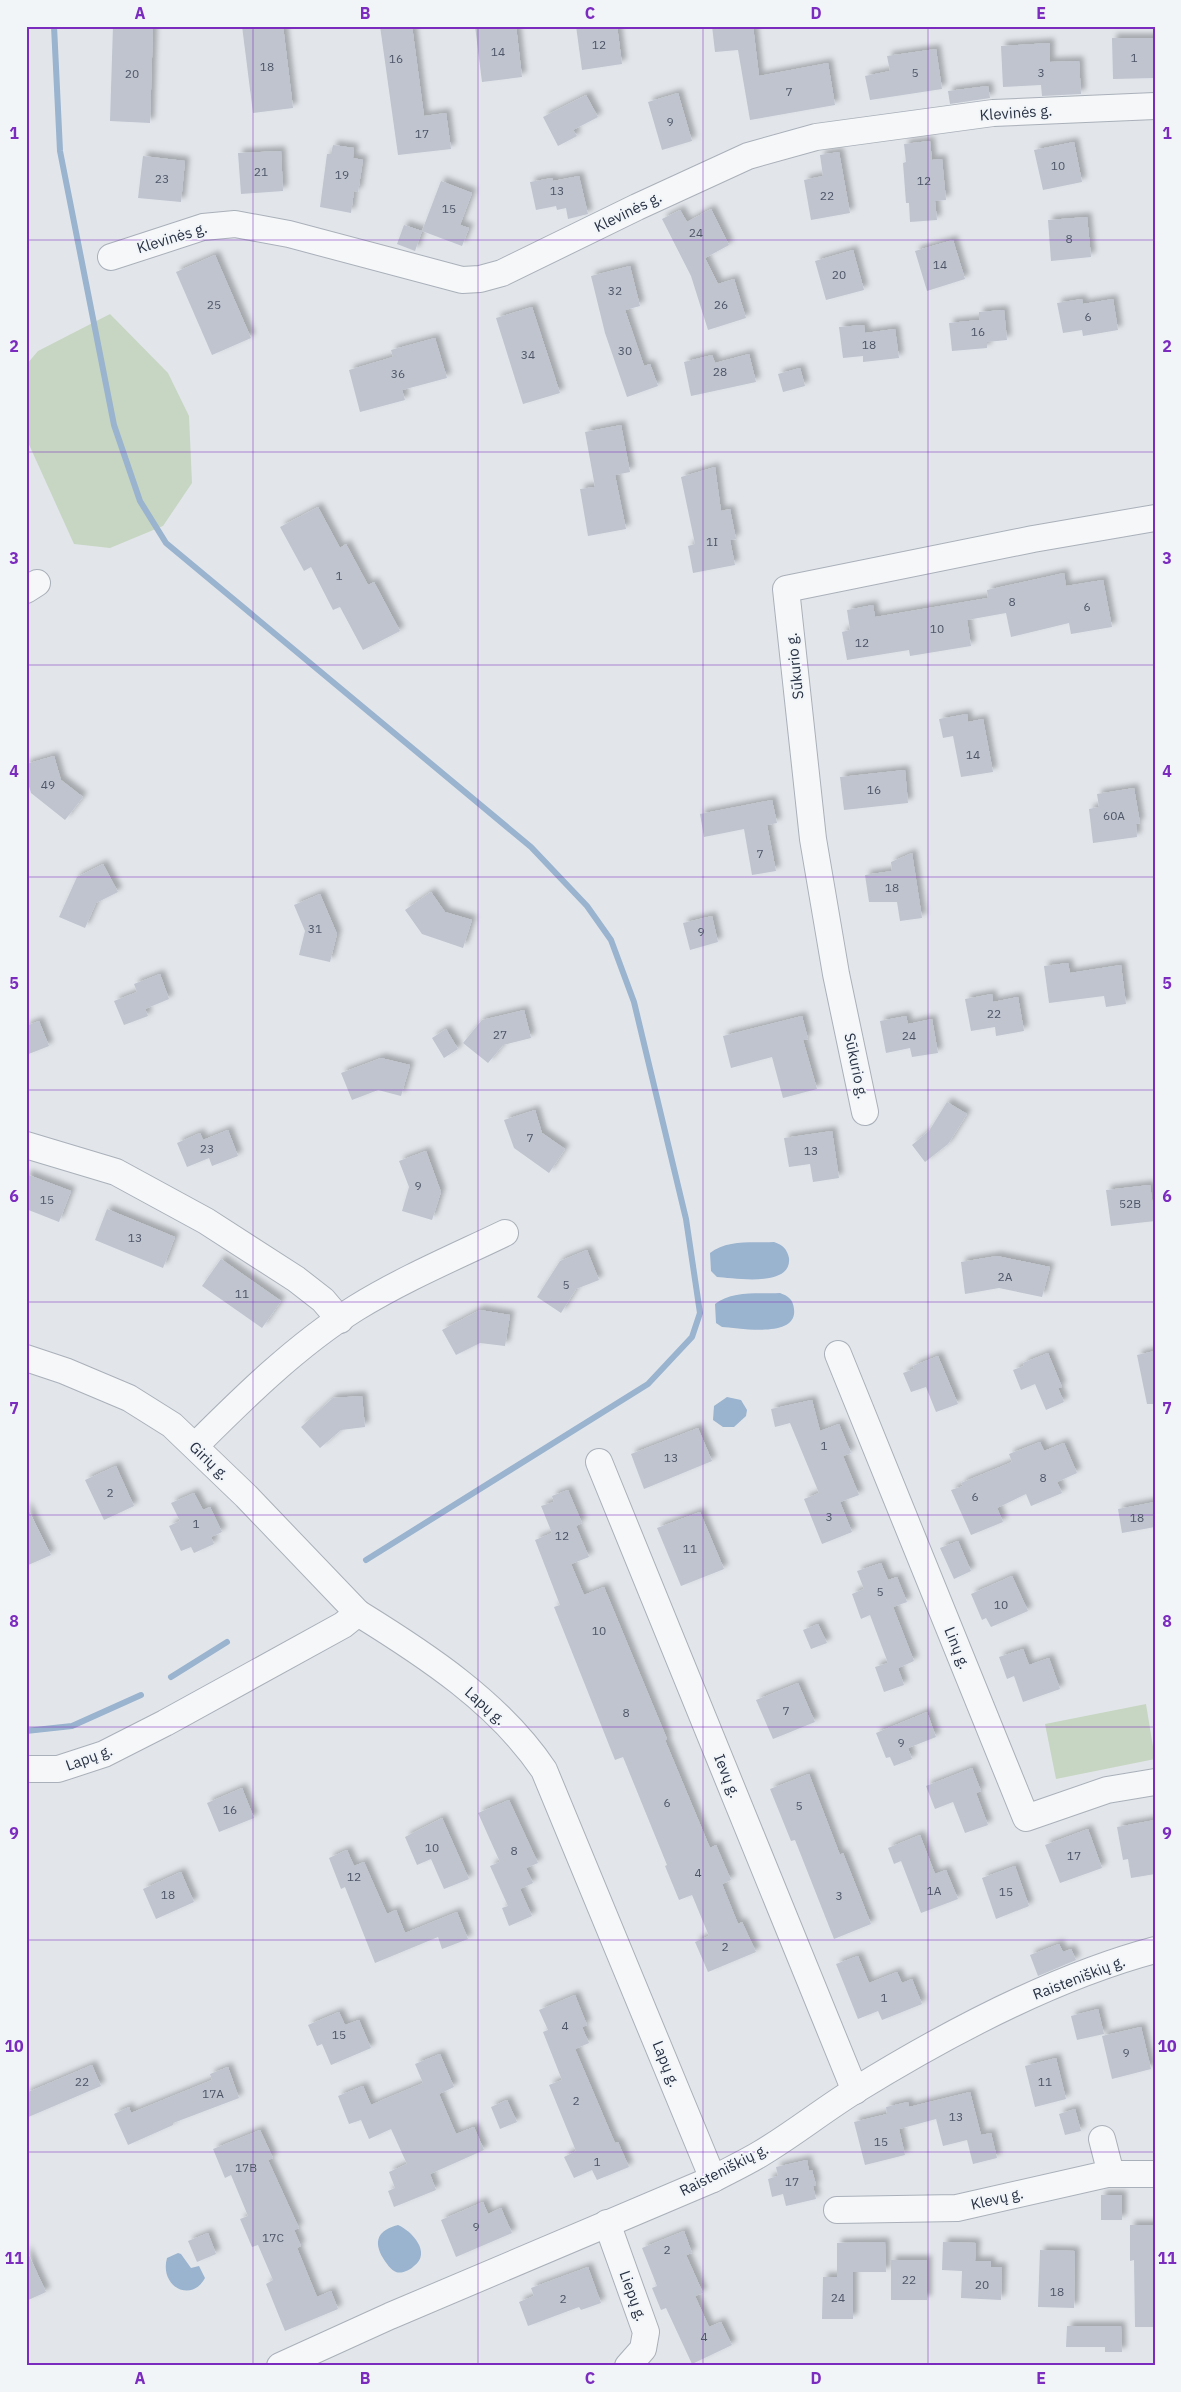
<svg xmlns="http://www.w3.org/2000/svg" width="1181" height="2392" font-family="'IBM Plex Sans',sans-serif">
  <defs>
    <filter id="shadow"><feDropShadow dx="4.5" dy="-4.5" stdDeviation="2.5" flood-color="#0004"/></filter>
  </defs>
  <rect width="100%" height="100%" fill="#e2e6eb"/>
  <g fill="#c7d6c2">
    <polygon points="110,314 168,373 189,416 192,483 163,526 110,548 74,544 26,438 26,365 38,351"/>
    <polygon points="1146,1704 1155,1759 1056,1779 1045,1724"/>
  </g>
  <g fill="#9ab3ce">
    <path d="M774,1242C783,1245 787,1249 789,1258C792,1288 734,1278 717,1277L711,1271L710,1253C727,1239 753,1243 774,1242Z"/>
    <path d="M780,1293C788,1296 793,1299 794,1309C798,1339 739,1328 722,1327L716,1323L715,1304C732,1290 759,1294 780,1293Z"/>
    <polygon points="727,1397 741,1400 747,1410 746,1416 734,1427 723,1427 713,1420 714,1406"/>
    <path d="M398,2225C412,2231 432,2253 414,2266C410,2270 402,2274 396,2272C391,2270 386,2263 383,2258C373,2241 378,2230 398,2225Z"/>
    <path d="M178,2253L181,2254L191,2268L199,2266L205,2278C191,2304 159,2286 167,2258Z"/>
  </g>
  <g fill="none" stroke-linecap="round" stroke-linejoin="round">
    <g stroke="#9ab3ce" stroke-width="6">
      <polyline points="54,26 60,151 114,425 140,501 166,543 531,847 587,906 611,940 634,1002 686,1219 700,1313 692,1337 648,1384 366,1560"/>
      <polyline points="171,1677 227,1642"/>
      <polyline points="26,1731 72,1726 141,1695"/>
    </g>
  </g>
  <g fill="#bfc4cf" filter="url(#shadow)">
    <polygon points="113,26 153,26 150,123 110,121"/>
    <polygon points="242,26 283,26 293,108 253,113"/>
    <polygon points="380,26 412,26 424,116 446,113 451,149 398,155"/>
    <polygon points="475,26 516,26 522,77 482,82"/>
    <polygon points="576,26 617,26 622,64 582,70"/>
    <polygon points="712,26 753,26 759,76 828,63 835,105 750,120 738,50 715,52"/>
    <polygon points="1112,38 1155,38 1155,78 1113,79"/>
    <polygon points="1050,43 1050,62 1079,61 1081,94 1042,96 1041,85 1003,87 1001,46"/>
    <polygon points="936,49 942,89 870,100 865,76 890,71 887,56"/>
    <polygon points="988,86 990,98 950,104 948,91"/>
    <polygon points="678,93 692,141 662,150 648,102"/>
    <polygon points="586,95 598,117 573,130 577,136 558,146 543,117"/>
    <polygon points="930,141 932,160 942,159 946,200 935,201 937,220 910,222 909,203 906,203 903,163 906,162 904,144"/>
    <polygon points="1074,142 1082,182 1043,190 1034,150"/>
    <polygon points="333,145 354,148 353,158 363,160 358,192 354,191 351,213 320,207 327,154 331,154"/>
    <polygon points="281,151 283,191 241,194 238,153"/>
    <polygon points="839,152 850,213 811,220 804,180 823,176 820,155"/>
    <polygon points="143,156 185,161 181,202 138,198"/>
    <polygon points="579,176 588,214 568,219 566,208 557,210 556,206 536,210 530,182 552,178 553,181"/>
    <polygon points="441,181 472,193 460,225 469,228 462,246 422,231"/>
    <polygon points="711,209 729,245 705,258 718,284 734,279 746,318 708,330 691,276 662,219 680,210 687,222"/>
    <polygon points="1087,217 1091,257 1051,261 1048,220"/>
    <polygon points="404,225 422,231 415,251 397,244"/>
    <polygon points="953,240 965,279 927,291 915,251"/>
    <polygon points="853,250 864,290 826,300 815,261"/>
    <polygon points="215,255 251,338 212,355 176,272"/>
    <polygon points="630,266 640,306 625,310 644,366 650,364 658,386 627,397 605,333 591,276"/>
    <polygon points="1082,299 1083,304 1113,299 1118,330 1083,336 1082,330 1063,333 1057,303"/>
    <polygon points="532,307 560,393 523,404 496,318"/>
    <polygon points="1004,310 1007,340 987,342 987,348 952,351 949,323 979,320 979,312"/>
    <polygon points="864,325 865,333 895,329 899,358 863,362 863,356 843,358 839,327"/>
    <polygon points="435,338 447,378 402,390 405,400 360,412 349,370 393,357 391,350"/>
    <polygon points="749,354 756,382 691,396 684,362 712,355 715,363"/>
    <polygon points="800,368 805,386 783,392 778,374"/>
    <polygon points="621,425 630,472 615,475 626,529 588,536 580,489 595,487 585,432"/>
    <polygon points="715,467 721,511 730,509 736,539 730,540 735,565 693,573 688,546 695,544 681,477"/>
    <polygon points="318,507 340,548 346,544 368,585 374,582 400,631 363,650 340,607 333,610 311,567 304,571 280,527"/>
    <polygon points="1064,573 1066,586 1103,580 1112,627 1071,634 1069,623 1011,637 1006,613 967,620 971,646 910,656 909,650 847,660 842,632 850,630 847,610 873,605 875,617 988,598 987,590"/>
    <polygon points="967,714 968,722 983,719 993,772 961,777 953,736 943,738 939,719"/>
    <polygon points="54,756 61,780 83,797 65,820 31,793 26,776 26,764"/>
    <polygon points="905,770 908,803 844,810 840,777"/>
    <polygon points="1134,788 1140,823 1136,824 1137,837 1093,843 1089,809 1099,807 1097,794"/>
    <polygon points="772,800 777,823 767,825 776,871 752,875 744,829 704,837 700,814"/>
    <polygon points="912,853 922,918 900,921 897,902 869,902 865,875 892,871 891,862"/>
    <polygon points="103,864 118,892 96,903 85,928 59,917 77,877"/>
    <polygon points="431,892 445,912 472,920 463,948 422,934 405,910"/>
    <polygon points="320,894 337,934 330,962 299,955 305,931 294,905"/>
    <polygon points="712,916 718,942 690,950 683,923"/>
    <polygon points="1068,963 1070,973 1121,965 1126,1004 1106,1007 1104,996 1049,1003 1044,966"/>
    <polygon points="160,974 169,999 145,1009 148,1016 124,1025 114,1001 137,992 134,984"/>
    <polygon points="992,994 993,1002 1018,997 1024,1031 996,1036 995,1027 971,1031 965,999"/>
    <polygon points="524,1010 531,1038 503,1045 488,1063 463,1043 482,1020"/>
    <polygon points="802,1016 808,1039 803,1040 817,1089 783,1098 772,1057 731,1068 723,1036"/>
    <polygon points="906,1016 908,1024 932,1019 938,1053 912,1057 910,1048 886,1053 880,1021"/>
    <polygon points="39,1021 49,1046 26,1055 26,1026"/>
    <polygon points="446,1029 458,1049 444,1058 432,1038"/>
    <polygon points="381,1058 410,1065 401,1096 378,1090 352,1100 341,1073"/>
    <polygon points="947,1102 967,1114 948,1144 925,1162 912,1145 929,1131"/>
    <polygon points="535,1110 542,1133 565,1149 549,1173 514,1148 504,1120"/>
    <polygon points="228,1130 238,1156 212,1166 209,1158 187,1167 177,1143 200,1133 203,1140"/>
    <polygon points="832,1131 839,1178 813,1182 810,1164 789,1167 784,1138"/>
    <polygon points="426,1151 441,1192 432,1220 402,1211 409,1187 399,1161"/>
    <polygon points="26,1174 71,1191 59,1222 26,1209"/>
    <polygon points="1150,1185 1155,1221 1111,1226 1106,1190"/>
    <polygon points="107,1209 175,1237 163,1268 95,1240"/>
    <polygon points="587,1250 599,1280 576,1289 561,1313 537,1297 560,1261"/>
    <polygon points="997,1256 1050,1267 1042,1297 999,1288 965,1294 961,1262"/>
    <polygon points="221,1259 281,1301 262,1328 202,1286"/>
    <polygon points="480,1310 510,1315 505,1346 480,1343 456,1355 442,1330"/>
    <polygon points="1155,1351 1155,1404 1147,1404 1137,1355"/>
    <polygon points="1048,1353 1062,1387 1058,1388 1064,1402 1046,1410 1035,1384 1021,1390 1013,1370 1024,1366 1023,1363"/>
    <polygon points="938,1356 958,1404 936,1412 926,1387 911,1392 903,1373 914,1369 913,1366"/>
    <polygon points="362,1396 365,1427 341,1430 320,1448 301,1427 333,1398"/>
    <polygon points="812,1400 820,1431 839,1424 851,1453 843,1456 859,1495 840,1502 852,1532 822,1544 804,1499 819,1493 790,1423 775,1427 771,1409"/>
    <polygon points="698,1428 712,1461 644,1489 631,1454"/>
    <polygon points="1040,1442 1044,1451 1064,1443 1077,1473 1057,1482 1062,1493 1031,1506 1026,1494 997,1508 1003,1522 971,1535 951,1490 963,1486 961,1483 1012,1462 1009,1454"/>
    <polygon points="116,1466 134,1506 104,1520 85,1480"/>
    <polygon points="568,1490 582,1523 576,1526 589,1557 571,1564 584,1595 604,1587 667,1739 665,1740 710,1848 716,1845 731,1880 722,1884 738,1924 742,1922 756,1952 708,1972 695,1942 709,1936 692,1895 679,1900 665,1866 667,1865 623,1757 615,1760 554,1607 560,1605 535,1540 552,1533 541,1506 554,1502 552,1496"/>
    <polygon points="194,1493 203,1510 210,1507 222,1532 211,1537 214,1544 194,1553 191,1547 181,1551 169,1526 180,1521 171,1503"/>
    <polygon points="1155,1502 1155,1527 1122,1533 1118,1509"/>
    <polygon points="26,1505 51,1555 26,1566"/>
    <polygon points="700,1512 724,1569 681,1586 657,1528"/>
    <polygon points="958,1541 971,1571 954,1579 940,1548"/>
    <polygon points="881,1563 888,1580 897,1577 907,1602 893,1607 914,1661 898,1668 904,1685 884,1692 875,1667 888,1663 870,1615 861,1619 852,1594 864,1589 857,1571"/>
    <polygon points="1012,1576 1028,1611 991,1627 986,1618 982,1620 971,1594"/>
    <polygon points="818,1624 827,1643 811,1649 803,1630"/>
    <polygon points="1023,1649 1029,1665 1049,1658 1060,1689 1023,1702 1014,1676 1007,1679 999,1657"/>
    <polygon points="798,1683 815,1722 773,1739 756,1700"/>
    <polygon points="927,1712 936,1737 908,1748 912,1759 894,1766 890,1757 886,1758 876,1733"/>
    <polygon points="972,1768 981,1791 976,1793 988,1825 965,1833 953,1802 935,1809 926,1786"/>
    <polygon points="809,1774 840,1855 843,1853 871,1924 834,1939 795,1840 791,1841 770,1789"/>
    <polygon points="242,1788 254,1818 219,1832 207,1803"/>
    <polygon points="509,1800 538,1863 526,1868 533,1883 520,1889 532,1916 509,1926 502,1908 508,1906 490,1866 500,1862 478,1813"/>
    <polygon points="442,1818 469,1879 444,1889 431,1859 417,1865 405,1837"/>
    <polygon points="1155,1820 1155,1874 1131,1878 1128,1859 1123,1860 1117,1827"/>
    <polygon points="1088,1829 1102,1868 1060,1883 1045,1845"/>
    <polygon points="920,1835 935,1874 946,1870 958,1899 921,1913 901,1861 894,1864 888,1848"/>
    <polygon points="347,1850 354,1866 364,1862 387,1914 396,1910 405,1933 457,1912 468,1939 442,1949 438,1937 375,1963 345,1887 341,1889 329,1858"/>
    <polygon points="1015,1866 1029,1906 996,1919 982,1878"/>
    <polygon points="181,1872 194,1902 156,1919 143,1889"/>
    <polygon points="1059,1944 1063,1952 1071,1949 1076,1960 1038,1976 1030,1955"/>
    <polygon points="858,1956 869,1983 897,1972 902,1983 912,1979 922,2004 882,2020 878,2011 858,2019 836,1964"/>
    <polygon points="575,1995 587,2025 582,2027 589,2043 575,2049 615,2143 618,2142 629,2167 597,2180 592,2170 574,2178 564,2157 576,2151 549,2085 562,2080 543,2032 548,2030 539,2010"/>
    <polygon points="1098,2009 1104,2034 1077,2040 1071,2016"/>
    <polygon points="339,2012 345,2025 359,2020 371,2048 331,2065 322,2044 317,2046 308,2025"/>
    <polygon points="1141,2027 1151,2069 1112,2079 1102,2036"/>
    <polygon points="440,2054 454,2087 439,2094 456,2134 474,2127 484,2150 430,2174 436,2190 394,2207 388,2191 395,2188 389,2172 407,2164 391,2129 369,2139 361,2120 349,2124 338,2096 363,2086 371,2105 387,2098 423,2083 415,2064"/>
    <polygon points="1056,2058 1066,2099 1035,2107 1025,2066"/>
    <polygon points="92,2065 101,2086 26,2118 26,2093"/>
    <polygon points="228,2067 239,2098 173,2123 173,2125 128,2145 114,2114 129,2107 131,2113 212,2080 210,2074"/>
    <polygon points="970,2092 981,2135 991,2133 997,2158 973,2164 967,2140 943,2146 936,2119 899,2129 905,2155 865,2165 854,2122 887,2114 886,2107 908,2102 909,2107"/>
    <polygon points="507,2100 517,2122 500,2129 491,2107"/>
    <polygon points="1075,2109 1081,2131 1065,2135 1059,2114"/>
    <polygon points="260,2130 273,2158 268,2160 299,2228 294,2230 301,2246 297,2248 317,2297 331,2291 338,2309 285,2331 266,2284 273,2280 258,2245 252,2247 240,2219 248,2216 231,2175 225,2178 213,2149"/>
    <polygon points="807,2160 809,2171 812,2170 816,2185 813,2186 816,2199 786,2206 783,2194 772,2197 768,2179 778,2176 776,2167"/>
    <rect x="1101" y="2195" width="21" height="25"/>
    <polygon points="483,2202 488,2214 501,2208 512,2233 456,2257 441,2220"/>
    <polygon points="1130,2225 1155,2225 1155,2327 1135,2327 1134,2260 1130,2261"/>
    <polygon points="684,2231 692,2253 686,2255 703,2293 695,2296 709,2327 721,2322 732,2345 692,2364 666,2308 661,2310 652,2288 657,2286 642,2248"/>
    <polygon points="208,2233 216,2254 197,2262 188,2241"/>
    <polygon points="885,2242 886,2272 853,2272 853,2319 822,2319 823,2277 837,2277 837,2243"/>
    <polygon points="943,2242 976,2243 975,2261 991,2261 991,2267 1002,2267 1001,2300 961,2298 962,2271 942,2270"/>
    <polygon points="26,2249 46,2292 26,2301"/>
    <polygon points="1040,2250 1075,2251 1074,2308 1038,2307"/>
    <rect x="891" y="2260" width="36" height="40"/>
    <polygon points="588,2267 601,2303 581,2310 579,2307 528,2326 519,2302 534,2296 531,2288"/>
    <polygon points="1067,2326 1121,2326 1122,2352 1105,2352 1105,2347 1066,2347"/>
  </g>
  <g fill="none" stroke-linecap="round" stroke-linejoin="round">
    <g stroke="#aab0b9" stroke-width="28">
      <g id="minor">
        <polyline points="111,257 203,227 235,224 289,234 462,280 480,279 502,273 637,207 748,156 816,137 993,113 1155,106"/>
        <polyline points="26,590 37,583"/>
        <polyline points="865,1112 836,974 813,839 786,589 1033,539 1155,518"/>
        <polyline points="26,1145 116,1172 206,1221 296,1279 323,1300 340,1320"/>
        <polyline points="838,1354 1026,1818 1107,1790 1155,1782"/>
        <polyline points="26,1358 65,1371 129,1398 172,1425 246,1496 358,1613"/>
        <path d="M195,1446C244,1397 297,1345 356,1308C403,1279 455,1257 505,1233"/>
        <polyline points="599,1462 855,2091"/>
        <path d="M26,1769H58L104,1754L165,1723L343,1625L358,1613C426,1655 499,1703 544,1770L713,2179"/>
        <polyline points="1102,2139 1111,2174"/>
        <polyline points="837,2210 957,2208 1107,2174 1155,2174"/>
        <polyline points="607,2223 646,2332 643,2349 628,2366"/>
        <path d="M280,2366L390,2316L713,2179C728,2171 745,2163 760,2154C792,2135 822,2111 854,2091C943,2036 1054,1977 1155,1950"/>
      </g>
    </g>
    <use href="#minor" stroke="#f5f7f9" stroke-width="26"/>
  </g>
  <path fill="none" stroke="#7b2cbf" stroke-width="1" stroke-opacity="0.55" d="M253,26V2366M478,26V2366M703,26V2366M928,26V2366M26,240H1155M26,452H1155M26,665H1155M26,877H1155M26,1090H1155M26,1302H1155M26,1515H1155M26,1727H1155M26,1940H1155M26,2152H1155"/>
  <g text-anchor="middle" stroke-width="4" stroke-linejoin="round" paint-order="stroke">
    <g font-size="12" fill="#4e5668">
      <text x="599" y="49">12</text>
      <text x="498" y="56">14</text>
      <text x="1134" y="62">1</text>
      <text x="396" y="63">16</text>
      <text x="267" y="71">18</text>
      <text x="915" y="77">5</text>
      <text x="1041" y="77">3</text>
      <text x="132" y="78">20</text>
      <text x="789" y="96">7</text>
      <text x="670" y="126">9</text>
      <text x="422" y="138">17</text>
      <text x="1058" y="170">10</text>
      <text x="261" y="176">21</text>
      <text x="342" y="179">19</text>
      <text x="162" y="183">23</text>
      <text x="924" y="185">12</text>
      <text x="557" y="195">13</text>
      <text x="827" y="200">22</text>
      <text x="449" y="213">15</text>
      <text x="696" y="237">24</text>
      <text x="1069" y="243">8</text>
      <text x="940" y="269">14</text>
      <text x="839" y="279">20</text>
      <text x="615" y="295">32</text>
      <text x="214" y="309">25</text>
      <text x="721" y="309">26</text>
      <text x="1088" y="321">6</text>
      <text x="978" y="336">16</text>
      <text x="869" y="349">18</text>
      <text x="625" y="355">30</text>
      <text x="528" y="359">34</text>
      <text x="720" y="376">28</text>
      <text x="398" y="378">36</text>
      <text x="712" y="546">1I</text>
      <text x="339" y="580">1</text>
      <text x="1012" y="606">8</text>
      <text x="1087" y="611">6</text>
      <text x="937" y="633">10</text>
      <text x="862" y="647">12</text>
      <text x="973" y="759">14</text>
      <text x="48" y="789">49</text>
      <text x="874" y="794">16</text>
      <text x="1114" y="820">60A</text>
      <text x="760" y="858">7</text>
      <text x="892" y="892">18</text>
      <text x="315" y="933">31</text>
      <text x="701" y="936">9</text>
      <text x="994" y="1018">22</text>
      <text x="500" y="1039">27</text>
      <text x="909" y="1040">24</text>
      <text x="530" y="1142">7</text>
      <text x="207" y="1153">23</text>
      <text x="811" y="1155">13</text>
      <text x="418" y="1190">9</text>
      <text x="47" y="1204">15</text>
      <text x="1130" y="1208">52B</text>
      <text x="135" y="1242">13</text>
      <text x="1005" y="1281">2A</text>
      <text x="566" y="1289">5</text>
      <text x="242" y="1298">11</text>
      <text x="824" y="1450">1</text>
      <text x="671" y="1462">13</text>
      <text x="1043" y="1482">8</text>
      <text x="110" y="1497">2</text>
      <text x="975" y="1501">6</text>
      <text x="829" y="1521">3</text>
      <text x="1137" y="1522">18</text>
      <text x="196" y="1528">1</text>
      <text x="562" y="1540">12</text>
      <text x="690" y="1553">11</text>
      <text x="880" y="1596">5</text>
      <text x="1001" y="1609">10</text>
      <text x="599" y="1635">10</text>
      <text x="786" y="1715">7</text>
      <text x="626" y="1717">8</text>
      <text x="901" y="1747">9</text>
      <text x="667" y="1807">6</text>
      <text x="799" y="1810">5</text>
      <text x="230" y="1814">16</text>
      <text x="432" y="1852">10</text>
      <text x="514" y="1855">8</text>
      <text x="1074" y="1860">17</text>
      <text x="698" y="1877">4</text>
      <text x="354" y="1881">12</text>
      <text x="934" y="1895">1A</text>
      <text x="1006" y="1896">15</text>
      <text x="168" y="1899">18</text>
      <text x="839" y="1900">3</text>
      <text x="725" y="1951">2</text>
      <text x="884" y="2002">1</text>
      <text x="565" y="2030">4</text>
      <text x="339" y="2039">15</text>
      <text x="1126" y="2057">9</text>
      <text x="82" y="2086">22</text>
      <text x="1045" y="2086">11</text>
      <text x="213" y="2098">17A</text>
      <text x="576" y="2105">2</text>
      <text x="956" y="2121">13</text>
      <text x="881" y="2146">15</text>
      <text x="597" y="2166">1</text>
      <text x="246" y="2172">17B</text>
      <text x="792" y="2186">17</text>
      <text x="476" y="2231">9</text>
      <text x="273" y="2242">17C</text>
      <text x="667" y="2254">2</text>
      <text x="909" y="2284">22</text>
      <text x="982" y="2289">20</text>
      <text x="1057" y="2296">18</text>
      <text x="838" y="2302">24</text>
      <text x="563" y="2303">2</text>
      <text x="704" y="2341">4</text>
    </g>
    <g font-size="15" fill="#283245" stroke="#f2f5f8">
      <text transform="translate(1016 113) rotate(-4)" y="5">Klevinės g.</text>
      <text transform="translate(628 212) rotate(-26)" y="5">Klevinės g.</text>
      <text transform="translate(172 238) rotate(-17)" y="5">Klevinės g.</text>
      <text transform="translate(795 666) rotate(-96)" y="5">Sūkurio g.</text>
      <text transform="translate(856 1066) rotate(78)" y="5">Sūkurio g.</text>
      <text transform="translate(209 1461) rotate(44)" y="5">Girių g.</text>
      <text transform="translate(957 1648) rotate(68)" y="5">Linų g.</text>
      <text transform="translate(485 1706) rotate(42)" y="5">Lapų g.</text>
      <text transform="translate(89 1758) rotate(-20)" y="5">Lapų g.</text>
      <text transform="translate(727 1776) rotate(68)" y="5">Ievų g.</text>
      <text transform="translate(1079 1978) rotate(-21)" y="5">Raisteniškių g.</text>
      <text transform="translate(666 2064) rotate(68)" y="5">Lapų g.</text>
      <text transform="translate(724 2170) rotate(-27)" y="5">Raisteniškių g.</text>
      <text transform="translate(997 2199) rotate(-13)" y="5">Klevų g.</text>
      <text transform="translate(633 2296) rotate(70)" y="5">Liepų g.</text>
    </g>
  </g>
  <rect width="1181" height="2392" fill="none" stroke="#f2f5f8" stroke-width="55"/>
  <rect x="28" y="28" width="1126" height="2336" fill="none" stroke="#7b2cbf" stroke-width="2"/>
  <g font-size="16" text-anchor="middle" font-weight="bold" fill="#7b2cbf">
    <text x="140" y="19">A</text>
    <text x="365" y="19">B</text>
    <text x="590" y="19">C</text>
    <text x="816" y="19">D</text>
    <text x="1041" y="19">E</text>
    <text x="14" y="139">1</text>
    <text x="1167" y="139">1</text>
    <text x="14" y="352">2</text>
    <text x="1167" y="352">2</text>
    <text x="14" y="564">3</text>
    <text x="1167" y="564">3</text>
    <text x="14" y="777">4</text>
    <text x="1167" y="777">4</text>
    <text x="14" y="989">5</text>
    <text x="1167" y="989">5</text>
    <text x="14" y="1202">6</text>
    <text x="1167" y="1202">6</text>
    <text x="14" y="1414">7</text>
    <text x="1167" y="1414">7</text>
    <text x="14" y="1627">8</text>
    <text x="1167" y="1627">8</text>
    <text x="14" y="1839">9</text>
    <text x="1167" y="1839">9</text>
    <text x="14" y="2052">10</text>
    <text x="1167" y="2052">10</text>
    <text x="14" y="2264">11</text>
    <text x="1167" y="2264">11</text>
    <text x="140" y="2384">A</text>
    <text x="365" y="2384">B</text>
    <text x="590" y="2384">C</text>
    <text x="816" y="2384">D</text>
    <text x="1041" y="2384">E</text>
  </g>
</svg>
